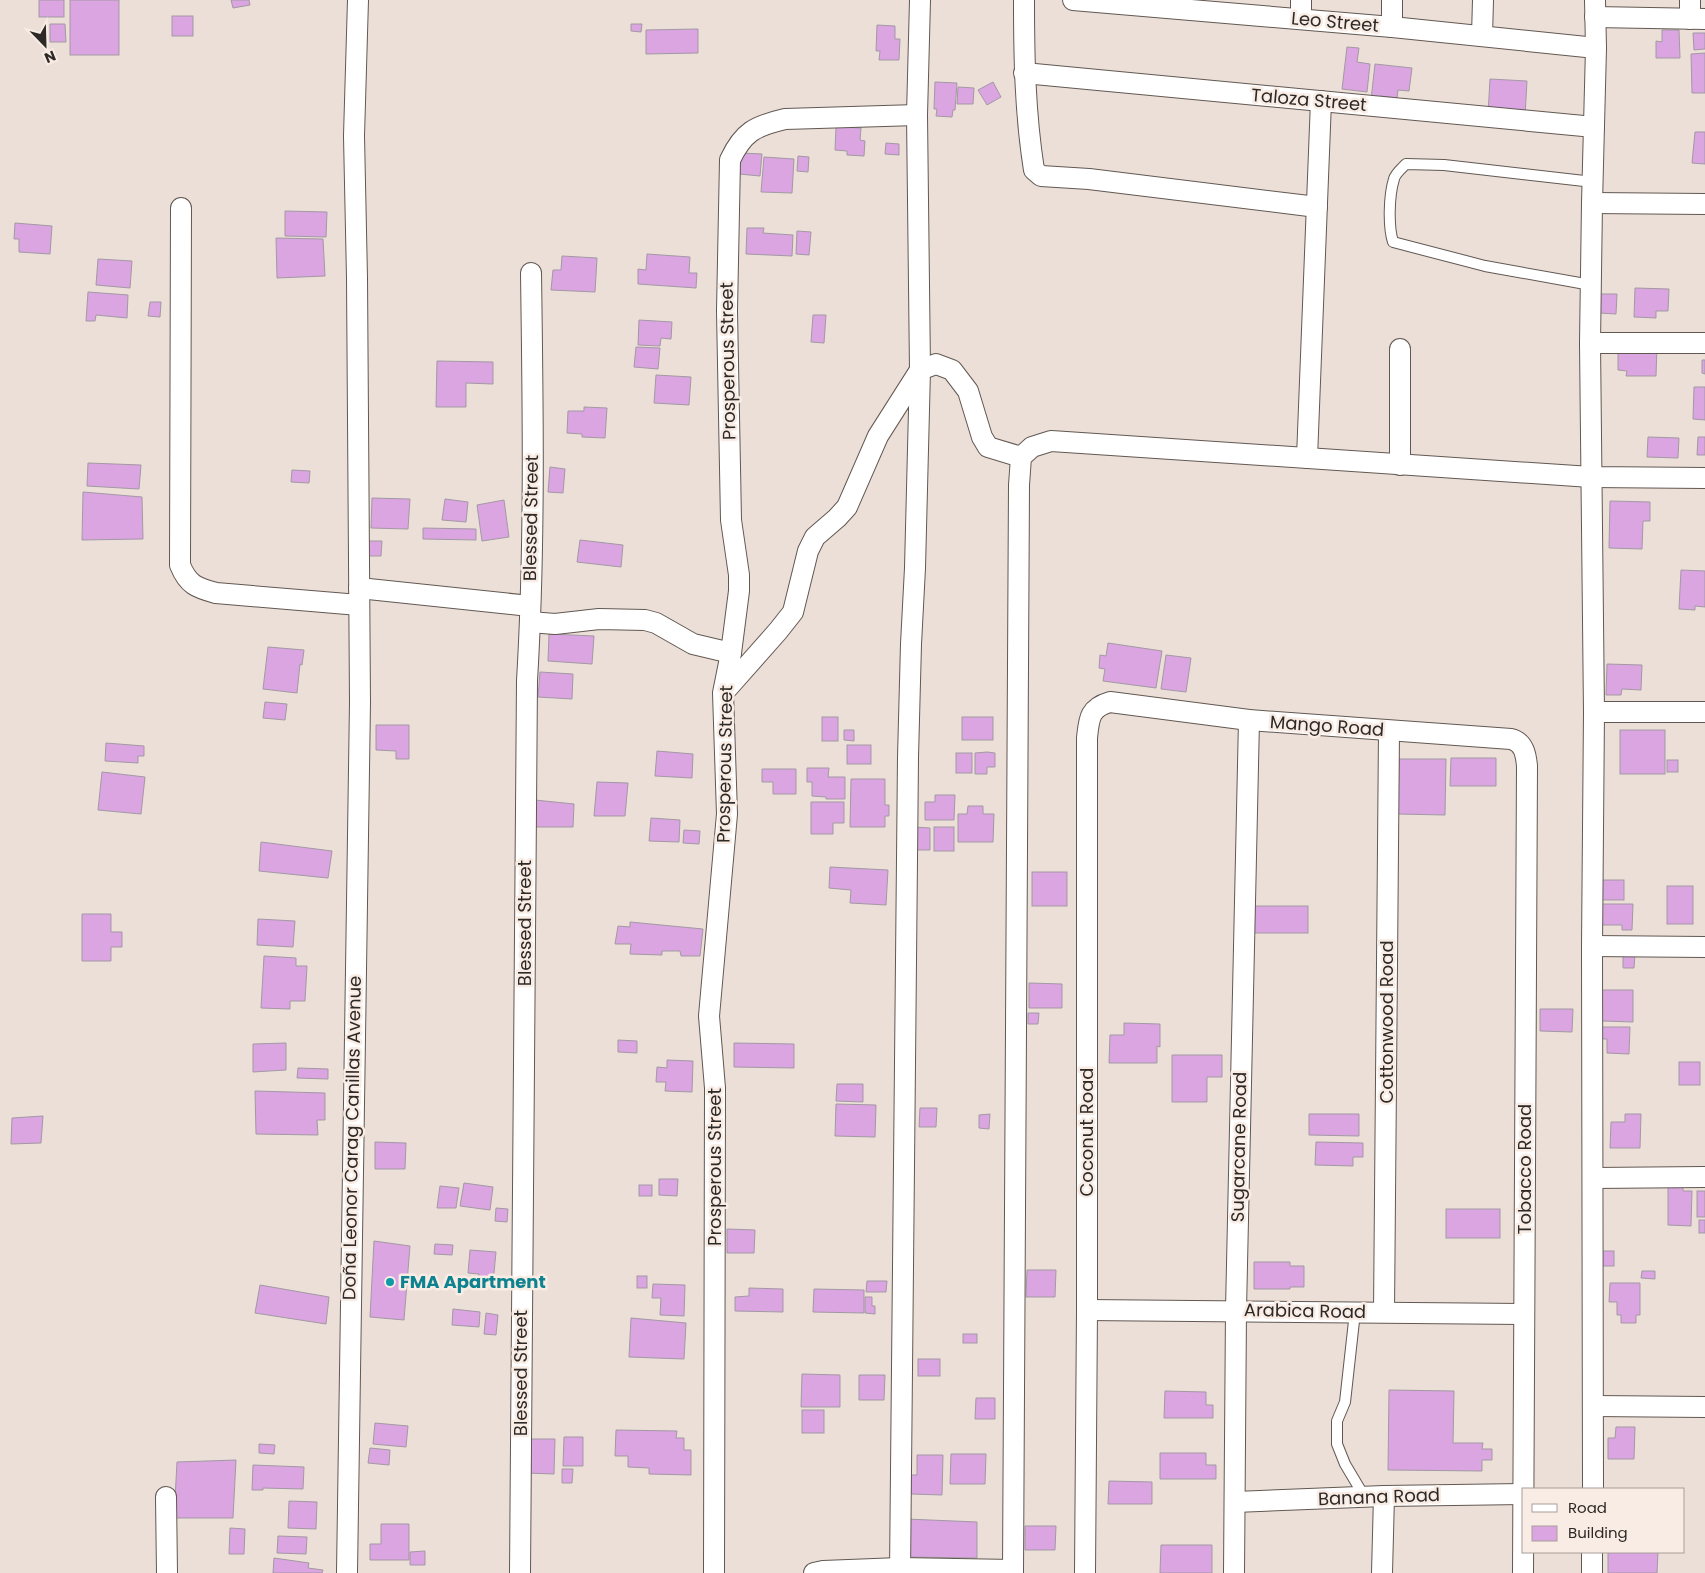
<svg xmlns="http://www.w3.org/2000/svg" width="1705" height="1573" font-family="Poppins,sans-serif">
  <rect width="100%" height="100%" fill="#ecdfd8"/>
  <g fill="#daa5e1" stroke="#a299a3">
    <rect x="39" y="0" width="25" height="17"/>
    <rect x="70" y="0" width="49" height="55"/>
    <polygon points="231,0 249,0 250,5 233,8"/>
    <rect x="172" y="16" width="21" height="20"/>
    <polygon points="50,24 65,24 66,42 50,42"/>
    <polygon points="631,24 642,24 641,32 631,31"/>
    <polygon points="877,25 895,26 895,39 900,39 899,60 879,60 880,51 876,51"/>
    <polygon points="698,29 698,53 646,54 646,30"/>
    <polygon points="1662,30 1679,30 1680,58 1656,58 1656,41 1662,42"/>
    <polygon points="1693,33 1705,33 1705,49 1694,50"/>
    <polygon points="1347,47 1359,48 1357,62 1370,64 1367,92 1342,89"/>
    <polygon points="1705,53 1705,93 1692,93 1691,54"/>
    <polygon points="1375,64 1412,68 1409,91 1398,90 1397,98 1380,96 1379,101 1371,100"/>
    <polygon points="1490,79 1527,81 1525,116 1488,114"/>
    <polygon points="935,82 957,83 955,110 953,110 952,117 936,116 937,109 934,109"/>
    <polygon points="993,82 1001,97 987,105 978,90"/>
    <polygon points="958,87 974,88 973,104 957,104"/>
    <polygon points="836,127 861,128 860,140 865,141 864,156 847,155 847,151 835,150"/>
    <polygon points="1695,132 1705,132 1705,164 1692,163"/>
    <polygon points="886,143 899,144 899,155 885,154"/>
    <polygon points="741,153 762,154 760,176 739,174"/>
    <polygon points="798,156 809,157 808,172 797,171"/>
    <polygon points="764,157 794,159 792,193 761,192"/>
    <polygon points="285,211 327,212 326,237 285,236"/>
    <polygon points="15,223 52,226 50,254 19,252 19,239 14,239"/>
    <polygon points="747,228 764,228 763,233 793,235 792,256 746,254"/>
    <polygon points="797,231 811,232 809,255 796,254"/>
    <polygon points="276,238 323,239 325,276 277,278"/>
    <polygon points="647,254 690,257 689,273 697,273 696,288 638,284 638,269 646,270"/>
    <polygon points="562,256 597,258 595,292 551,290 553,270 561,270"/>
    <polygon points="98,259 132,261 130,288 96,285"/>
    <polygon points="1635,288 1669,289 1668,311 1656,311 1656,318 1634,317"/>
    <polygon points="88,292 128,295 127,318 96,315 95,321 86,321"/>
    <polygon points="1599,294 1617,294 1616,314 1599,313"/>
    <polygon points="150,302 161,302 160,317 148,316"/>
    <polygon points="813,315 826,315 824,343 811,342"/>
    <polygon points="639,320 672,322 671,339 661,338 660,346 638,345"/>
    <polygon points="1657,346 1656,376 1626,376 1627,371 1618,370 1618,352"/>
    <polygon points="636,347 660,348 658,369 634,367"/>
    <polygon points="1702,360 1705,360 1705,374 1702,373"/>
    <polygon points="437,361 493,362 493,384 466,383 466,407 436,407"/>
    <polygon points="656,375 691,377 689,405 654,403"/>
    <polygon points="1694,387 1705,387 1705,420 1693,419"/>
    <polygon points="584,407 607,408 605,438 582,437 582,434 567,433 568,411 584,411"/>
    <polygon points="1648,437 1679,438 1678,458 1647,457"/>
    <polygon points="1698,437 1705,437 1705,455 1697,455"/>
    <polygon points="88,463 141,465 139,489 87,486"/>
    <polygon points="550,467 565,469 563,493 548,492"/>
    <polygon points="292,470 310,471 309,483 291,482"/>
    <polygon points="83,492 142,497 143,539 82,540"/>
    <polygon points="372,498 410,499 408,529 371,528"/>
    <polygon points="445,499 468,502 466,522 442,520"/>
    <polygon points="504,500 509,537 482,541 477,505"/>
    <polygon points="1610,501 1650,502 1650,521 1643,521 1642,549 1609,548"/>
    <polygon points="423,528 476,529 476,540 423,539"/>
    <polygon points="580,540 623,545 621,567 577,562"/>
    <polygon points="363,541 382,541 381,556 363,556"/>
    <polygon points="1681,570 1705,571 1705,607 1695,606 1695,610 1679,609"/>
    <polygon points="549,634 594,636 592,664 548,661"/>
    <polygon points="1108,643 1162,651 1156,688 1103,681 1105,669 1099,668 1100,655 1106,656"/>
    <polygon points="268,647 304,650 302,665 300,664 297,693 263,689"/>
    <polygon points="1166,655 1191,658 1186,692 1161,689"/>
    <polygon points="1607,664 1642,665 1641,690 1622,689 1621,695 1606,695"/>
    <polygon points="540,672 573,674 572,699 538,697"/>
    <polygon points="265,702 287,704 285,720 263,718"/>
    <rect x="822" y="717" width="16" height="24"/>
    <rect x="962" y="717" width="31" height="23"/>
    <polygon points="376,725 409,725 409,759 396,759 396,751 376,750"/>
    <polygon points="844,730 854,730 854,741 844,740"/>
    <rect x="1620" y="730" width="45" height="44"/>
    <polygon points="106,743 144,746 144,756 138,756 138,763 105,761"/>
    <rect x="847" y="745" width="24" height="19"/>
    <polygon points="657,751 693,754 692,778 655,776"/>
    <polygon points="987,752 995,753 995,767 987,767 987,774 975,774 975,753"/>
    <rect x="956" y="753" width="16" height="20"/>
    <polygon points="1451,758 1496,758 1496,786 1450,786"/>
    <polygon points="1399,759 1446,759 1445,815 1398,814"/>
    <rect x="1667" y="760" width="11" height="12"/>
    <polygon points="807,768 829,768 828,777 845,777 845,799 826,799 826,797 812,796 812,782 807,782"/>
    <polygon points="762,769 796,769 796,794 773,794 773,782 762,782"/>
    <polygon points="102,772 145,777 141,814 98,810"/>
    <polygon points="851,779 885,779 885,805 889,805 889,816 885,816 885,827 850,827"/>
    <polygon points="597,782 628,783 625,816 594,816"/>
    <polygon points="935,795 955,795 954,820 925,820 925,802 935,802"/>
    <polygon points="535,800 574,804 573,827 536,827"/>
    <polygon points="811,802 844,802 844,823 833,823 833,834 811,834"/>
    <polygon points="968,806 983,806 983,814 994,814 993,842 958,842 958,814 967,814"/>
    <polygon points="651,818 680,820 679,842 649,841"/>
    <polygon points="914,827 930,828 930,850 913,850"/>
    <rect x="934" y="827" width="20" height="24"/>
    <polygon points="684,830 700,831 699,844 683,843"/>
    <polygon points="261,842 332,851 328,878 259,871"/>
    <polygon points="830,867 888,870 886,905 850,903 851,890 829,888"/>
    <rect x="1032" y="872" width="35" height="34"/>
    <rect x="1596" y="880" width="28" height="20"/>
    <rect x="1667" y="886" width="26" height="38"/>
    <polygon points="1597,904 1633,904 1632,930 1622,930 1622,925 1597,925"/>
    <rect x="1251" y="906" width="57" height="27"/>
    <polygon points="82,914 111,914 111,932 122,932 122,947 111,947 111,961 82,961"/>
    <polygon points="258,919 295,921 293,947 257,945"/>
    <polygon points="630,922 703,929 700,956 681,956 680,951 662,951 662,955 630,954 631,944 615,944 618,926 630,927"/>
    <polygon points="1623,954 1635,954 1634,968 1623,968"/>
    <polygon points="264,956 296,958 296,966 307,966 305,1001 290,1001 290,1009 261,1008"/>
    <polygon points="1029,983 1062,984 1062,1008 1029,1008"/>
    <polygon points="1595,990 1633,990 1633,1022 1602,1021 1602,1006 1595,1006"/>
    <polygon points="1540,1009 1573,1009 1572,1032 1540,1031"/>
    <polygon points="1028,1013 1039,1013 1038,1024 1028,1024"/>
    <polygon points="1124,1023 1160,1024 1160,1047 1157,1046 1157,1063 1109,1063 1110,1035 1124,1035"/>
    <polygon points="1601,1027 1630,1027 1629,1054 1607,1053 1607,1039 1600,1039"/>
    <polygon points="618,1040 637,1041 637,1053 618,1052"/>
    <polygon points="286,1043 286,1070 253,1072 253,1044"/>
    <polygon points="734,1043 794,1044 794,1068 734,1067"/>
    <polygon points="1172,1055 1222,1055 1222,1077 1207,1077 1207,1102 1172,1102"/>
    <polygon points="667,1060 693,1061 692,1092 665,1091 666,1082 656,1082 657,1067 667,1068"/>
    <rect x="1679" y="1062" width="21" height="23"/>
    <polygon points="298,1068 328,1069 328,1079 297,1078"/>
    <polygon points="837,1084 863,1084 863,1102 836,1101"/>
    <polygon points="255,1091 325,1093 325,1120 317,1120 318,1135 256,1134"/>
    <polygon points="836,1104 876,1105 875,1137 835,1136"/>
    <polygon points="920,1108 937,1108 936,1127 919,1127"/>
    <polygon points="990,1114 989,1129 979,1128 979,1115"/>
    <polygon points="1309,1114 1359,1114 1359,1136 1309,1135"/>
    <polygon points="1625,1114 1641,1114 1640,1148 1610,1148 1611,1122 1625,1122"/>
    <polygon points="43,1116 41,1143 11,1144 12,1118"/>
    <polygon points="375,1142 406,1143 405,1169 375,1169"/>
    <polygon points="1316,1142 1363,1143 1363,1157 1353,1157 1353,1166 1315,1165"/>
    <polygon points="659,1179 678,1179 677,1196 659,1195"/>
    <polygon points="464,1183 493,1187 490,1210 460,1206"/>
    <rect x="639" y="1185" width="13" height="11"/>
    <polygon points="440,1186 459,1188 456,1208 437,1208"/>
    <polygon points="1668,1186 1683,1186 1683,1191 1692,1191 1691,1226 1668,1225"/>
    <rect x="1697" y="1191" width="8" height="26"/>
    <polygon points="496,1208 508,1209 507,1222 495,1221"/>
    <rect x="1446" y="1209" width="54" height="29"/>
    <rect x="1699" y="1220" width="6" height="13"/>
    <polygon points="727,1229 755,1230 754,1253 727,1253"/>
    <polygon points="374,1241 410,1246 404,1320 370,1317"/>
    <polygon points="435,1244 453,1245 452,1255 434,1254"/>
    <polygon points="470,1250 496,1252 493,1283 478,1281 479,1274 468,1273"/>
    <rect x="1600" y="1251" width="14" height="15"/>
    <polygon points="1254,1262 1290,1262 1290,1266 1304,1266 1304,1287 1290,1287 1290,1289 1254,1289"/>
    <polygon points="1027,1270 1056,1270 1055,1297 1026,1297"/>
    <polygon points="1642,1271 1655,1271 1655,1279 1641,1278"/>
    <rect x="637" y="1276" width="10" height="12"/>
    <polygon points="867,1281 887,1281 886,1292 866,1292"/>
    <polygon points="1610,1283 1640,1283 1640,1315 1636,1315 1636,1323 1621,1323 1621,1315 1617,1315 1617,1302 1609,1302"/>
    <polygon points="653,1284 685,1285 684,1316 660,1315 661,1298 652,1298"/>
    <polygon points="260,1285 329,1297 326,1324 255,1313"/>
    <polygon points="749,1288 783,1289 783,1312 735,1311 735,1297 749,1296"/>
    <polygon points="814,1289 864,1290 864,1313 813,1312"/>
    <polygon points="865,1297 872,1297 872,1306 875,1306 875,1314 865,1313"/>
    <polygon points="453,1309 480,1312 479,1327 452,1325"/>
    <polygon points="486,1313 498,1315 496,1335 484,1334"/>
    <polygon points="631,1318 686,1323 684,1359 629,1357"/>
    <rect x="963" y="1334" width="14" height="9"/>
    <rect x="918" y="1359" width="22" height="17"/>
    <polygon points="802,1374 840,1375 840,1407 801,1407"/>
    <polygon points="859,1375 885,1375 884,1400 859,1400"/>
    <polygon points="1389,1390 1454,1391 1453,1443 1483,1443 1482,1449 1492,1449 1492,1460 1482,1460 1482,1471 1388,1470"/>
    <polygon points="1165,1391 1206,1392 1206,1405 1213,1405 1213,1418 1164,1418"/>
    <polygon points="976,1398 995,1398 995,1419 975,1419"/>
    <rect x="802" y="1410" width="22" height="23"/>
    <polygon points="375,1423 408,1426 406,1447 373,1444"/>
    <polygon points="1616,1427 1635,1427 1634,1459 1608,1459 1608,1438 1615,1438"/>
    <polygon points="616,1430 677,1431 676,1438 684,1438 684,1450 691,1450 691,1475 649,1474 649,1468 628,1467 628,1456 615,1456"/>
    <polygon points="564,1437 583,1437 583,1466 563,1466"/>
    <polygon points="526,1439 555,1439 554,1474 526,1473"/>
    <polygon points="259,1444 275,1445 274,1454 259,1453"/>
    <polygon points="370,1448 390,1450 389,1465 368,1463"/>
    <polygon points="1160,1453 1206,1453 1206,1465 1216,1465 1216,1479 1160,1479"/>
    <polygon points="951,1454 986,1454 985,1484 950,1484"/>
    <polygon points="917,1455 943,1455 942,1495 911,1494 911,1475 917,1475"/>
    <polygon points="236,1460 233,1518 174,1518 177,1462"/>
    <polygon points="253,1465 304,1467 303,1489 263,1488 263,1490 252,1490"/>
    <polygon points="562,1469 573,1469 572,1483 562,1483"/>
    <polygon points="1109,1481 1152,1482 1152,1504 1108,1504"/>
    <polygon points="289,1501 317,1502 316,1529 288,1528"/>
    <polygon points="906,1519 977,1522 977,1558 905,1557"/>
    <polygon points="381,1524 409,1524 409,1560 370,1560 370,1544 381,1544"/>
    <polygon points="1025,1526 1056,1526 1055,1550 1025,1550"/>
    <polygon points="230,1528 245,1529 244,1554 229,1554"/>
    <polygon points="278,1536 307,1537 306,1554 277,1553"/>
    <polygon points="1161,1545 1212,1545 1212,1573 1160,1573"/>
    <polygon points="425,1551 425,1565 410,1565 410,1552"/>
    <polygon points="1608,1552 1658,1552 1657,1573 1608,1573"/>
    <polygon points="274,1558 309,1563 308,1568 323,1570 322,1573 273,1573"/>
  </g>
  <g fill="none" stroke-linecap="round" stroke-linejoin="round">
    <g stroke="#625852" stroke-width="12">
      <g id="lane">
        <path d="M1591,285L1485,266L1393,242C1388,226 1389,195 1394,179C1395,174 1402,168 1406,164L1444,165L1593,182"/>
        <polyline points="1355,1312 1345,1402 1337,1421 1337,1444 1345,1464 1364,1496"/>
      </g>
    </g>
    <g stroke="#625852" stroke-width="22">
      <g id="street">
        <path d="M1024,0C1024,57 1025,113 1034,170L1041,176L1089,179L1317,207"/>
        <polyline points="1073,0 1392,27 1596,48"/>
        <polyline points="1690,0 1690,19"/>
        <polyline points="1595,17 1705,19"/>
        <polyline points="1301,19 1301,0"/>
        <polyline points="1392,27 1392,0"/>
        <polyline points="1482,36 1483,0"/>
        <polyline points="1024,73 1594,127"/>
        <polyline points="1592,203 1705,204"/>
        <path d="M181,208L180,565C188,585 197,588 216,593L359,605"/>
        <polyline points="1590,343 1705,343"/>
        <polyline points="1400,349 1400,465"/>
        <polyline points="1307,458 1321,101"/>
        <polyline points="359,588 530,606"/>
        <polyline points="530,622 555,624 599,619 645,620 656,623 693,644 731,653"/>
        <polyline points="724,692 778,631 793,612 808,551 815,537 837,518 847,507 878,436 920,370 936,364 952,370 968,391 982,437 988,447 1021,457"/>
        <polyline points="1594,712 1705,712"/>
        <polyline points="1592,946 1705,947"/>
        <polyline points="1593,1178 1705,1177"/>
        <polyline points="1087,1310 1524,1314"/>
        <polyline points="1384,1312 1389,731"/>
        <polyline points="1594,1406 1705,1407"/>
        <polyline points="1593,1489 1592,946 1594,712 1590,343 1592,203 1596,48 1595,0"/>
        <polyline points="166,1497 167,1573"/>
        <polyline points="1235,1502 1384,1496 1523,1494"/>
        <polyline points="347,1573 360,702 357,278 354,136 358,0"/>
        <path d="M520,1573L527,681C535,546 533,409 531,273"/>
        <path d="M714,1573L715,1088L709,1016L727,814L723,693L731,653L739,591V575L731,520L727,311L730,160C743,132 755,126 785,119L917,115"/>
        <polyline points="814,1573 823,1571 900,1568 1013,1570"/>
        <polyline points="900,1573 908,757 911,644 915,568 920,370 917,115 920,0"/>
        <polyline points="1013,1573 1019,485 1021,457 1032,447 1051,441 1591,477 1705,478"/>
        <path d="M1085,1573L1087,1310V738C1089,719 1089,708 1110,702L1249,720L1511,739C1524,742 1526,755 1527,766L1523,1573"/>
        <polyline points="1234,1573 1236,1310 1249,720"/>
        <polyline points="1382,1573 1384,1496"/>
        <polyline points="1592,1573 1592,1552"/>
      </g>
    </g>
    <use href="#lane" stroke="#fff" stroke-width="10"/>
    <use href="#street" stroke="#fff" stroke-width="20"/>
  </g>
  <circle fill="#0f9aa8" stroke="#f9ece5" stroke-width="2" cx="390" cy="1282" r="5"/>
  <g text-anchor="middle" stroke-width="5" stroke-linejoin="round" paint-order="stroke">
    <g font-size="18" fill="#2d2926" stroke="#f9ece5">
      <text transform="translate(1335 22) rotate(5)" y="6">Leo Street</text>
      <text transform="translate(1309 100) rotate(5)" y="6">Taloza Street</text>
      <text transform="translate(728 361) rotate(-91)" y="6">Prosperous Street</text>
      <text transform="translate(531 518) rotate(-89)" y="6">Blessed Street</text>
      <text transform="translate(1327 726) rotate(4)" y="6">Mango Road</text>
      <text transform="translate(725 764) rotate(-89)" y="6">Prosperous Street</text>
      <text transform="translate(525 923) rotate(-90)" y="6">Blessed Street</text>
      <text transform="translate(1387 1022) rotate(-90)" y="6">Cottonwood Road</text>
      <text transform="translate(1087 1132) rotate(-90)" y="6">Coconut Road</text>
      <text transform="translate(352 1138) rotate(-89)" y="6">Doña Leonor Carag Canillas Avenue</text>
      <text transform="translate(1239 1147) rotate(-89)" y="6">Sugarcane Road</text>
      <text transform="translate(715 1167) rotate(-90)" y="6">Prosperous Street</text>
      <text transform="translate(1525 1169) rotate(-90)" y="6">Tobacco Road</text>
      <text transform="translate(1305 1311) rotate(1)" y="6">Arabica Road</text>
      <text transform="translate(521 1373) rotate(-90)" y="6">Blessed Street</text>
      <text transform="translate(1379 1497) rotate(-2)" y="6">Banana Road</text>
    </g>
    <g font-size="18" font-weight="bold" fill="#0d838f" stroke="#f9ece5" text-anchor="start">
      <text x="400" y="1288">FMA Apartment</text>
    </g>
  </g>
  <rect x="1522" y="1488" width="162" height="65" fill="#f9ece5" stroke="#a79e99"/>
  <rect x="1532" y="1504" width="25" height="8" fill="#ffffff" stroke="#a79e99"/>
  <text x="1568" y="1513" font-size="15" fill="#2d2926">Road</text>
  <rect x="1532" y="1526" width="25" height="15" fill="#daa5e1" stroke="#a79e99"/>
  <text x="1568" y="1538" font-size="15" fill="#2d2926">Building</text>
  <g transform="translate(45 45) rotate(157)" stroke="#f9ece5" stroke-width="4" paint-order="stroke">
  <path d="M0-4L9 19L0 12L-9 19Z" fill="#2d2926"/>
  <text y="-8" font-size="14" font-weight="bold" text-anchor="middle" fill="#2d2926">N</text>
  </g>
</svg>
